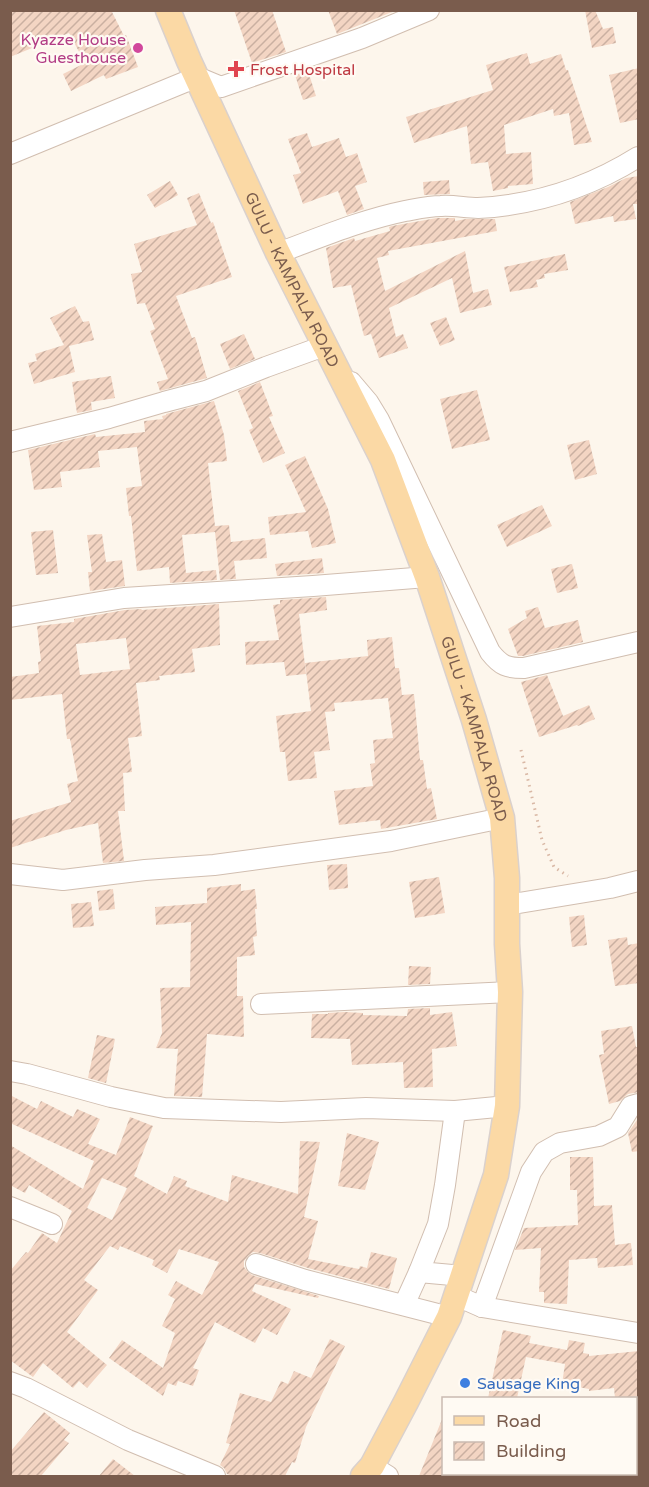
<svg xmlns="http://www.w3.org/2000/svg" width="649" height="1487" font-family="'Varela Round',sans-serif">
  <defs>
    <pattern id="building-hatch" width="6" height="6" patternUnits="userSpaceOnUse" patternTransform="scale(1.5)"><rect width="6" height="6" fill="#f3d5c3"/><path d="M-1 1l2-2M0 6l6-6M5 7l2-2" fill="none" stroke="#cab0a1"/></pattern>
  </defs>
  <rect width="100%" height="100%" fill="#fdf6ec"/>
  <g fill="url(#building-hatch)" fill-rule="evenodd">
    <polygon points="10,10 111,10 124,36 126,35 138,67 106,79 104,75 71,91 63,74 85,63 69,33 10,57"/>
    <polygon points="234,10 272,10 286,52 252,63"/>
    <polygon points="328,10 397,10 337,34"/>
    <polygon points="585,10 595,10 603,29 613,27 616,43 592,48"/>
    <polygon points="527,53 530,64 561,54 566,70 568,70 592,142 574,145 569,113 554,116 553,109 504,125 506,154 531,152 533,184 508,186 508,188 493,191 488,162 471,164 467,126 414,143 406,117 493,90 486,65"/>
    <polygon points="639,68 639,119 620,123 609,75"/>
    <polygon points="308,71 316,96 303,100 295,75"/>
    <polygon points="307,133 312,147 339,138 346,157 357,153 367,182 355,186 364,209 347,215 338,191 303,204 293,175 301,173 288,139"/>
    <polygon points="639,176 639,204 633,204 636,219 614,222 613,216 575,224 570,202 608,187 626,178"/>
    <polygon points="449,180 450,194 424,195 423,182"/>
    <polygon points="170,181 178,195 155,208 147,195"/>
    <polygon points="199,193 211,223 213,222 232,277 176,296 192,338 195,337 207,378 160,391 157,382 168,379 150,331 155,329 145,303 137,304 131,274 142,272 134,244 197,225 187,198"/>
    <polygon points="437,218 455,218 455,221 466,219 495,219 497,231 388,251 389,255 377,258 385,291 465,251 473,293 488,289 492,305 460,313 452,278 389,308 396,337 403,334 408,348 379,358 371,334 364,336 351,285 333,288 326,248 354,238 355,241 390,231 389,227 392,226"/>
    <polygon points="565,254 568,270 544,274 545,278 536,280 538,287 510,292 504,267"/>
    <polygon points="75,306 83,322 89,321 94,340 69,346 75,372 34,384 28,363 37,361 35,354 64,345 50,318"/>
    <polygon points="446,317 455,340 440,346 430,323"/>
    <polygon points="244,334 255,359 230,369 220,344"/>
    <polygon points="111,376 115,398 91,402 92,410 77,413 72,382"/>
    <polygon points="260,382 273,416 269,417 285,453 263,463 249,430 253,428 238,391"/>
    <polygon points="477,390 490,440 452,449 440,399"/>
    <polygon points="214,401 224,435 227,461 208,463 215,526 229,525 231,542 265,538 267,558 234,561 236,579 220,580 215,532 182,535 186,573 216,570 217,580 170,583 169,567 137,571 131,516 129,516 126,488 142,486 137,447 98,451 100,467 60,472 62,487 34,490 28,450 95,434 96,437 145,432 144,421 163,419 162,416 166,415 166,414"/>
    <polygon points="589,440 597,474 575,480 567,445"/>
    <polygon points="305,456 328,509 336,543 312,548 308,531 270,535 268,517 306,512 285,465"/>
    <polygon points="542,505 552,526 507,547 497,525"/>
    <polygon points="53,530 58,573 36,575 31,532"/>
    <polygon points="102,534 106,562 122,560 125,586 90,591 88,572 92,572 87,535"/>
    <polygon points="322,558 324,573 277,576 275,564"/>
    <polygon points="572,564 578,588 557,593 551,569"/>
    <polygon points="326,597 327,610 299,614 306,674 286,676 284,662 246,665 245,642 279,640 273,605 280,604 280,600"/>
    <path d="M219,604L220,645L192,649L195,672L159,676L160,680L136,683L142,736L128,738L132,772L123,773L125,811H118L124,861L103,863L98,823L66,830L10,848V821L71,802L67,784L78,781L70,739H67L62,694L10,700V677L39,673L38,662L41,661L37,626L74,622V619L125,610L141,609L142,610ZM126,638L130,669L80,675L76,644Z"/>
    <polygon points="538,607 545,628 578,620 583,642 523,656 518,656 508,629 527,618 525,611"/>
    <polygon points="392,637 395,668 399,668 402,695 414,694 420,760 423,760 427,789 431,788 437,819 381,829 380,820 339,825 334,791 373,786 370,764 375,763 373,740 393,738 388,698 334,703 335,711 325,712 330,750 314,752 317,778 288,781 285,752 280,752 276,716 311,711 305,663 368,656 367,640"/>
    <polygon points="547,675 563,716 589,705 595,719 578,726 577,725 539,737 521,682"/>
    <polygon points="347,864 348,888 329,890 327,865"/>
    <polygon points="439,877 445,913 415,918 409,882"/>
    <polygon points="241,884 241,891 255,889 257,909 255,909 257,936 253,937 255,955 237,957 237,996 243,996 244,1037 207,1034 202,1097 174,1096 178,1049 156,1048 162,1033 160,988 190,987 191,922 156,925 155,907 207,903 207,888"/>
    <polygon points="113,889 115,909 99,911 97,891"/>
    <polygon points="91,902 94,926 73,928 71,904"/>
    <polygon points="584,915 587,945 572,947 569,917"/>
    <polygon points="627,937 628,945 639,943 639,983 615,986 608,940"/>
    <polygon points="409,966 431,967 430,984 408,985"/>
    <polygon points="430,1008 430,1015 452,1012 457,1046 432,1049 433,1087 404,1088 403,1062 352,1065 350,1039 311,1038 312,1014 328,1014 328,1013 345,1012 363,1013 363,1015 407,1016 408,1009"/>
    <polygon points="632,1026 636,1047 639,1047 639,1092 628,1094 620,1101 609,1104 599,1055 604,1054 601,1031"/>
    <polygon points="97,1035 115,1039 106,1083 88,1078"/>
    <path d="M10,1095L37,1109L41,1101L73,1117L77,1109L100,1119L88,1144L116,1155L130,1117L153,1126L134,1176L167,1194L174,1176L187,1181L185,1186L228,1202L232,1175L298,1194L300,1141L320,1142L304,1217L318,1221L308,1259L359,1269L360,1266L367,1268L371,1252L397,1258L389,1289L308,1268L260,1253L253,1252L248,1256L244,1261V1267L248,1272L252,1275L319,1296L318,1298L255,1284L252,1291L291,1309L277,1335L263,1328L255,1343L215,1322L193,1368L199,1370L193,1386L178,1381L176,1386L168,1383L163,1396L109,1358L122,1340L163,1368L175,1333L162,1326L175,1299L168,1295L176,1281L202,1295L219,1262L179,1249L167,1273L152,1265L154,1260L120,1246L118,1250L110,1246L84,1280L98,1290L67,1332L107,1365L87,1388L79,1381L73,1388L43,1363L33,1377L10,1360V1271L26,1252L28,1253L42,1233L57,1243L72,1211L29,1185L25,1193L10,1185V1145L83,1189L94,1161L10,1123ZM102,1178L127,1188L112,1220L87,1208Z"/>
    <polygon points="639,1117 639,1151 632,1152 628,1133"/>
    <polygon points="347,1133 379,1142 365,1190 338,1186"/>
    <polygon points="570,1157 593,1157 594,1206 612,1205 615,1245 631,1243 633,1265 598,1268 597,1258 569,1260 567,1304 544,1303 544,1292 539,1292 541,1248 515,1250 524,1228 578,1225 577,1190 570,1190"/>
    <polygon points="503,1330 531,1336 529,1343 567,1350 569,1340 585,1343 583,1353 589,1354 589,1356 639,1351 639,1396 615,1398 614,1388 589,1391 589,1389 562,1384 565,1364 526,1357 517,1398 488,1398"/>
    <polygon points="330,1339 345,1346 306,1427 295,1463 292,1462 285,1476 233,1476 227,1474 224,1468 220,1465 230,1444 226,1443 240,1393 271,1402 281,1381 288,1384 294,1371 311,1378"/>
    <polygon points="44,1412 70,1433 64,1440 69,1443 41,1476 10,1476 10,1452"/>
    <polygon points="443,1417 444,1476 419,1476"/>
    <polygon points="113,1459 135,1476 99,1476"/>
  </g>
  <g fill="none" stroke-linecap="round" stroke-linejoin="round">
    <g stroke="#d1beb0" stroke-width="22">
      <g id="minor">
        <polyline points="10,154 197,77 221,87 362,38 429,10"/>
        <path d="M278,253C319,238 361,220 405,211C416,209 429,206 441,206C453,205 466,208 478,208C535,205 590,187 638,157"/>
        <path d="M351,382L368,402L379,420L490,652C501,666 507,668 524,668L638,642"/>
        <polyline points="10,442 109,418 164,402 206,391 266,367 324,346"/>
        <polyline points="10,617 124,598 313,586 427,577"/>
        <polyline points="10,874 63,880 145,870 214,865 391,841 502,818"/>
        <polyline points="507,905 610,888 638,881"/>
        <polyline points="261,1004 510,992"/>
        <polyline points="10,1071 27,1074 111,1097 164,1108 281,1112 366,1108 455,1111 507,1106"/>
        <polyline points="10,1207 52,1224"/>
        <polyline points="256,1264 305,1280 449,1317"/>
        <polyline points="419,1272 463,1276"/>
        <polyline points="457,1296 482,1307 638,1333"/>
        <polyline points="404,1305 419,1272 438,1224 445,1185 455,1111"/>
        <polyline points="482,1307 531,1172 544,1152 560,1143 599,1136 618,1127 631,1106 638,1104"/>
        <polyline points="10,1382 26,1388 128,1440 215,1476"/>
        <polyline points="372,1466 388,1476"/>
      </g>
    </g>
    <g stroke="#dad1cd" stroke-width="27">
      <g id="major">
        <path id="s1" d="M168,10L189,61L278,253L383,460L427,577L474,720L502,818L507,878V944L510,992L507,1106L496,1175L449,1317L406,1402L372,1466L363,1476"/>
      </g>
    </g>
    <polyline stroke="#d9b8a5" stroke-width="3" stroke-dasharray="1.5 4.5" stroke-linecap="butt" points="521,750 542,840 554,867 568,876"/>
    <use href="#minor" stroke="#fff" stroke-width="20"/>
    <use href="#major" stroke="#fbd9a5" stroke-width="24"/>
  </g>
  <circle fill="#d1479c" stroke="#fffaf3" stroke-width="2" cx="138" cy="48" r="6"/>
  <path fill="#e0444e" stroke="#fffaf3" stroke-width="2" d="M233 60h6v6h6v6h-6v6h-6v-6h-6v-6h6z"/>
  <circle fill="#3f7fe0" stroke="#fffaf3" stroke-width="2" cx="465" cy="1383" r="6"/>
  <g text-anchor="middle" stroke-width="4.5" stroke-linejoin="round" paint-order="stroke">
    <g font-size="16" fill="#b23c85" stroke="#fffaf3" text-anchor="end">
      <text x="126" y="45">Kyazze House<tspan x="126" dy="18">Guesthouse</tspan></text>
    </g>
    <g font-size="16" fill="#be3a42" stroke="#fffaf3" text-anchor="start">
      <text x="250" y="75">Frost Hospital</text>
    </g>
    <g font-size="16" fill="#7a5c4d" stroke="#fffaf3">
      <text dy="6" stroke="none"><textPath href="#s1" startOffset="297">GULU - KAMPALA ROAD</textPath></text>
      <text dy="6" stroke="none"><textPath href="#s1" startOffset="783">GULU - KAMPALA ROAD</textPath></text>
    </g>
    <g font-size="16" fill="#366cbe" stroke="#fffaf3" text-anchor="start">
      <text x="477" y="1389">Sausage King</text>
    </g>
  </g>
  <rect width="649" height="1487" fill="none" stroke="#7a5c4d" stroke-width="24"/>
  <rect x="442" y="1397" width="195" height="78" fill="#fffaf3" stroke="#cabbb1" stroke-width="1.5"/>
  <rect x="454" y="1416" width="30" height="9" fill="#fbd9a5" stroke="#cabbb1" stroke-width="1.5"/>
  <text x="496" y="1427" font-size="18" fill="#7a5c4d">Road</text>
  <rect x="454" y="1442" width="30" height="18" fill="url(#building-hatch)" stroke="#cabbb1" stroke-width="1.5"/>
  <text x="496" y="1457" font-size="18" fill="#7a5c4d">Building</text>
</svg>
